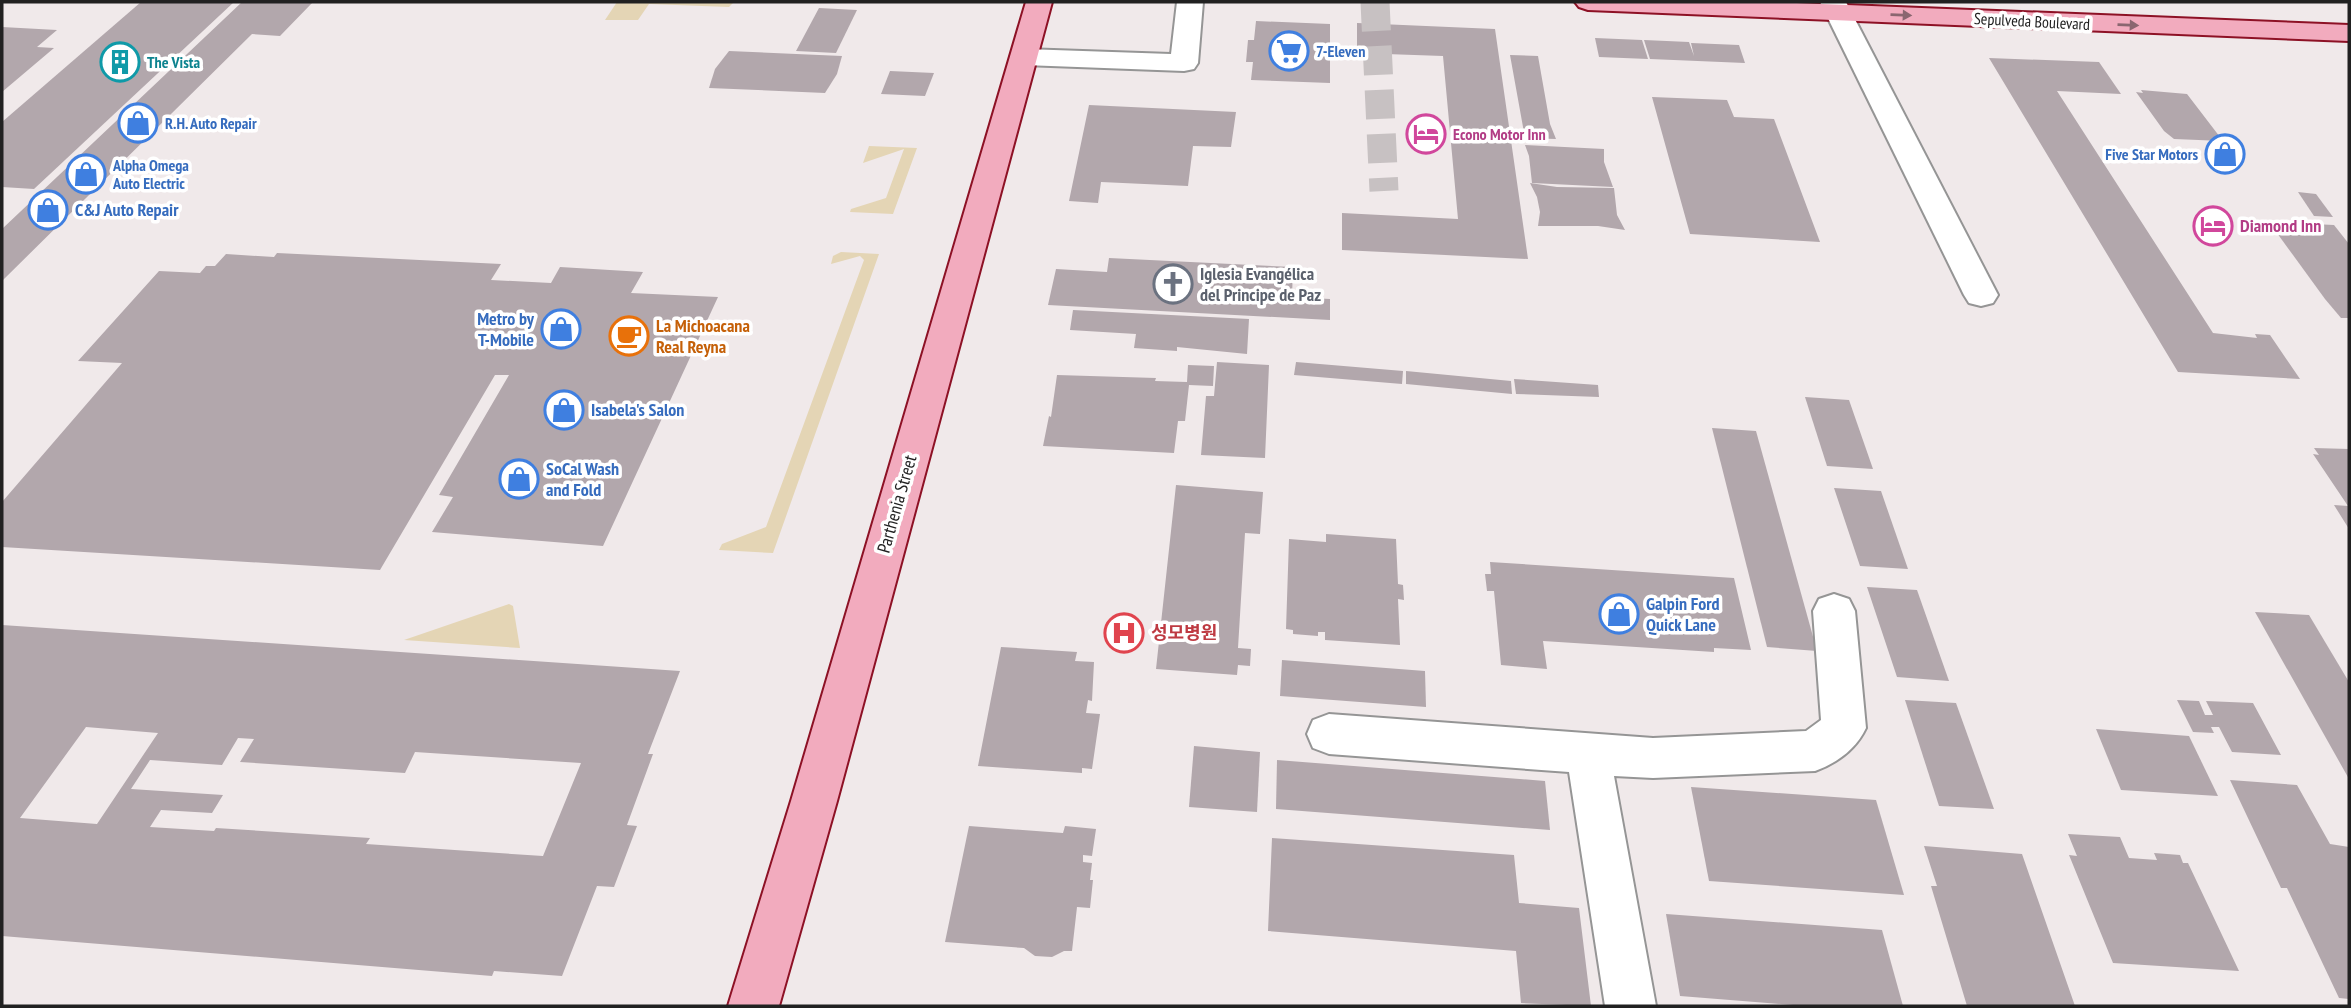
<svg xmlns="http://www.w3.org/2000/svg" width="2351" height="1008" font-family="'PT Sans Narrow','Noto Sans KR',sans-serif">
  <rect width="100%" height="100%" fill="#f0e9ea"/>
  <g fill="#e4d5b5">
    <polygon points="617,2 733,3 729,7 649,4 638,20 605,20"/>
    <polygon points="869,146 917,148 893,214 850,212 851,209 886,198 904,149 863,163"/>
    <polygon points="841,252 879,254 773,553 719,550 722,544 766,527 864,260 860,256 831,264 833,256"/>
    <polygon points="509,604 513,606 520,648 404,640"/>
  </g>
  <g fill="#b2a7ac" fill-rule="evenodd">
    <polygon points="141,2 234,2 34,189 2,187 2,122"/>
    <polygon points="242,2 313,2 280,36 252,34 2,281 2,229"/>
    <polygon points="819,8 857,10 836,53 796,51"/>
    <polygon points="1256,21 1330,24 1330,83 1251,80 1253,62 1246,62 1248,40 1254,40"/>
    <polygon points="1357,23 1495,29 1528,259 1342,250 1342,213 1458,219 1443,56 1357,53"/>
    <polygon points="2,27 57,30 37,47 54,48 2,92"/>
    <polygon points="1595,38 1642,40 1648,59 1599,57"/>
    <polygon points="1644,40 1689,42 1694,56 1691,43 1739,45 1745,63 1650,59"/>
    <polygon points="729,51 842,56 837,74 825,93 709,88 715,69"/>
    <polygon points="1510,55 1538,56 1550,124 1556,139 1525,138"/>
    <polygon points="1989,58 2099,62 2121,94 2057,91 2213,333 2257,338 2255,334 2270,335 2300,379 2178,372"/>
    <polygon points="890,71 934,73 925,96 881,94"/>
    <polygon points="2141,90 2187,94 2223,141 2174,139 2164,131 2136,92 2143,93"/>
    <polygon points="1652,97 1727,100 1734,117 1774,119 1820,242 1690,234"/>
    <polygon points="1089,105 1236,112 1231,147 1193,146 1188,186 1101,182 1098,203 1069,201"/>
    <polygon points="1525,145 1604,149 1604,162 1613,187 1532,183 1529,156"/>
    <polygon points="1530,183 1557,187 1614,188 1617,215 1625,230 1598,226 1538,226 1540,212 1537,197"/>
    <polygon points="2298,192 2316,194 2333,217 2314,216"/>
    <polygon points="2269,222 2334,225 2349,244 2349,318 2341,318 2325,299"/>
    <polygon points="277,253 501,264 491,280 551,283 560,267 643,272 631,293 718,297 603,546 432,532 453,497 439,495 509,375 495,375 380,570 2,547 2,502 122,363 78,361 159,271 200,273 206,266 215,266 226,254 274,257"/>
    <polygon points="1109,258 1293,267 1292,297 1330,299 1330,320 1048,305 1056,269 1107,272"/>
    <polygon points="1073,310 1249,319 1247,354 1177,347 1177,351 1134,348 1136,334 1070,330"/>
    <polygon points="1217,362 1269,365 1265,458 1201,455 1206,396 1214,396"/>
    <polygon points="1296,362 1403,371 1402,384 1294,375"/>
    <polygon points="1188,365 1214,366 1213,386 1189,385 1185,421 1178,421 1174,453 1043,446 1049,416 1051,417 1057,375 1156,378 1155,381 1187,382"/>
    <polygon points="1406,371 1511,381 1512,394 1406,384"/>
    <polygon points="1514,379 1598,385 1599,397 1516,394"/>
    <polygon points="1805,397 1849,400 1873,469 1827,466"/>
    <polygon points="1712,428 1756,431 1817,651 1767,647"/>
    <polygon points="2314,448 2349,449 2349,529 2334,505 2348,506 2313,454 2319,455"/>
    <polygon points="1176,485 1263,492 1260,534 1245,533 1238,648 1251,649 1250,666 1238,665 1237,675 1156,669"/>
    <polygon points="1834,488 1881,491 1908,569 1860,566"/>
    <polygon points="1326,534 1396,539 1398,584 1403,585 1404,600 1398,599 1400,645 1325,640 1325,632 1318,632 1318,636 1293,634 1293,630 1286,629 1289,539 1326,542"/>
    <polygon points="1490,562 1734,578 1751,650 1714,648 1714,652 1543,641 1547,669 1501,665 1494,591 1487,591 1485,574 1491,574"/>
    <polygon points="1867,587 1917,590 1949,681 1897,677"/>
    <polygon points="2255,612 2309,615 2349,682 2349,779"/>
    <path d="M2,625L680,671L648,754H653L627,825L637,826L614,887L597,886L562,976L494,971L492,976L2,936ZM86,727L158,733L97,824L20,818ZM238,738L254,739L240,762L405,773L415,752L581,763L543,856L366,844L370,838L216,828L214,831L150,827L161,810L212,813L223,795L131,789L150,760L222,765Z"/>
    <polygon points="1001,647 1077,652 1075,661 1094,662 1092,701 1088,700 1086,713 1100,714 1092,769 1082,768 1082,773 978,766"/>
    <polygon points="1282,660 1425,671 1426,707 1280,696"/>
    <polygon points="1905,700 1956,703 1994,809 1939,806"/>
    <polygon points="2177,700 2199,701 2205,715 2213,715 2206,701 2253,703 2281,755 2232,752 2219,727 2211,727 2214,733 2193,732"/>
    <polygon points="2096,729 2189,736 2218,796 2121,790"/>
    <polygon points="1194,746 1260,752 1257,812 1189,807"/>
    <polygon points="1277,760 1545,781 1550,830 1276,809"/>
    <polygon points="2230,780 2297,785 2330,844 2349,847 2349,999 2339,998 2287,888 2281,888"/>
    <polygon points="1691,787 1876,800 1904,895 1709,881"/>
    <polygon points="969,826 1063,833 1065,826 1096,829 1092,856 1083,855 1083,862 1092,863 1090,880 1093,880 1090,908 1077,907 1072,951 1064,951 1052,957 1035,956 1024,948 945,942"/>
    <polygon points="2068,834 2120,837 2129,858 2157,860 2154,853 2180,855 2183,863 2188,863 2239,971 2113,963 2069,855 2077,856"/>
    <polygon points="1272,838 1514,855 1519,903 1579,908 1591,1006 1521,1003 1516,951 1268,931"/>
    <polygon points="1924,846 2022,854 2075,1006 1967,1006 1931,886 1937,886"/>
    <polygon points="1666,914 1882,930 1903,1006 1805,1006 1680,996"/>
  </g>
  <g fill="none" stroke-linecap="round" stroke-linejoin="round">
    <polyline stroke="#c7c1c2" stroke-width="29" stroke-dasharray="29 15" stroke-linecap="butt" points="1375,2 1384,191"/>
    <g stroke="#959595" stroke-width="4">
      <g id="minor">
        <polygon points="1177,2 1203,2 1198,63 1194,69 1184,71 1024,65 1014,63 1010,57 1014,51 1024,49 1171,54"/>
        <polygon points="1820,2 1846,2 1998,295 1993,303 1981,306 1969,303 1964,295"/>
        <path d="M1834,594L1849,599L1855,611L1866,728C1856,749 1837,763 1815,771L1653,778L1614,776L1656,1006H1605L1569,772L1329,754L1313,748L1307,734L1313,720L1329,714L1653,738L1806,731L1821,720L1813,611L1819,599Z"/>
      </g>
    </g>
    <g stroke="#8d1125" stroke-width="4">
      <g id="major">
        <polygon points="1026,2 1052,2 837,801 779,1006 728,1006 791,801"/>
        <polygon points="1575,2 1774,2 2349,25 2349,41 1588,10 1579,7"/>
      </g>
    </g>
    <use href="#minor" fill="#fff" fill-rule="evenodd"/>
    <use href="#major" fill="#f2abbe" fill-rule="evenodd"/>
  </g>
  <defs><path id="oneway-solid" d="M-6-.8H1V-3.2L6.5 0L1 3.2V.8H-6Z" transform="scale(1.75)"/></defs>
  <g fill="#8a6670">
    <use href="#oneway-solid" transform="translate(1901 15) rotate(2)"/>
    <use href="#oneway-solid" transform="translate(2128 25) rotate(2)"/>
  </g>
  <defs>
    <g id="supermarket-ring" transform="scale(2.0125)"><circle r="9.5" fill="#fff" stroke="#3f7fe0" stroke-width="1.5"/><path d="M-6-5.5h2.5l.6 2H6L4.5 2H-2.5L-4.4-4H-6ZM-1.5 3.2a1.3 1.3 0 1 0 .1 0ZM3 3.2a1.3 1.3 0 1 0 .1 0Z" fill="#3f7fe0"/></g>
    <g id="building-ring" transform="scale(2.0125)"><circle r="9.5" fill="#fff" stroke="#0f9aa8" stroke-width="1.5"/><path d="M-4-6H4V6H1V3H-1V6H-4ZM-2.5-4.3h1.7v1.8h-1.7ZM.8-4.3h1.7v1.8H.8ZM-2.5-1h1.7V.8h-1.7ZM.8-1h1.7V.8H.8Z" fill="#0f9aa8"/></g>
    <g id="shop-ring" transform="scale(2.0125)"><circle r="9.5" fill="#fff" stroke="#3f7fe0" stroke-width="1.5"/><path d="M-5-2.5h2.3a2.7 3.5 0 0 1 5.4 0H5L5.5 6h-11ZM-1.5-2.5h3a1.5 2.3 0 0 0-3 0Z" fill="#3f7fe0"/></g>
    <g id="hotel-ring" transform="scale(2.0125)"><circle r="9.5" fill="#fff" stroke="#d1479c" stroke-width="1.5"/><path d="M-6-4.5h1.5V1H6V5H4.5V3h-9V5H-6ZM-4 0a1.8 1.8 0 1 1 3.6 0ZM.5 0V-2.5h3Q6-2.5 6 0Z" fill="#d1479c"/></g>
    <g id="church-ring" transform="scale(2.0125)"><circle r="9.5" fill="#fff" stroke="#6b7280" stroke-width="1.5"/><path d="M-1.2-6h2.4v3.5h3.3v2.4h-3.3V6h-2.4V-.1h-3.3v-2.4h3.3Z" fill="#6b7280"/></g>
    <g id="cafe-ring" transform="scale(2.0125)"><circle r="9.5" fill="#fff" stroke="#e8710a" stroke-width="1.5"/><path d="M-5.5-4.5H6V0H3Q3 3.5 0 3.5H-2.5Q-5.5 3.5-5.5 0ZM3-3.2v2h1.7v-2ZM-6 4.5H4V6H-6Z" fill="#e8710a"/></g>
    <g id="hospital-ring" transform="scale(2.0125)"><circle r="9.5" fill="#fff" stroke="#e0444e" stroke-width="1.5"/><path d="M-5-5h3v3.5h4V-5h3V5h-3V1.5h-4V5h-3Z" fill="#e0444e"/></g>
  </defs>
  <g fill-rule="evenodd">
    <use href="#supermarket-ring" x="1289" y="51"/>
    <use href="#building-ring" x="120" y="62"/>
    <use href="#shop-ring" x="138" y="123"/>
    <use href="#hotel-ring" x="1426" y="134"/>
    <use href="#shop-ring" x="2225" y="154"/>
    <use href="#shop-ring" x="86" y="174"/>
    <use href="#shop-ring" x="48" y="210"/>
    <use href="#hotel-ring" x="2213" y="226"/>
    <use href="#church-ring" x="1173" y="284"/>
    <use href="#shop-ring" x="561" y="329"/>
    <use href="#cafe-ring" x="629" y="336"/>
    <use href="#shop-ring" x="564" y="410"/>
    <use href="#shop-ring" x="519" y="479"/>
    <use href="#shop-ring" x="1619" y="614"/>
    <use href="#hospital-ring" x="1124" y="633"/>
  </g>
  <g text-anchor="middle" stroke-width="7" stroke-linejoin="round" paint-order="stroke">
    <g font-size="16" fill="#212121" stroke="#fff">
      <text transform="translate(2032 21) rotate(3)" y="6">Sepulveda Boulevard</text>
    </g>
    <g font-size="16" font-weight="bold" fill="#366cbe" stroke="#fff" text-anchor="start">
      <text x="1316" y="57">7-Eleven</text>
      <text x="165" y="129">R.H. Auto Repair</text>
      <text x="2198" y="160" text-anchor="end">Five Star Motors</text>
      <text x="113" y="171">Alpha Omega<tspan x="113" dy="18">Auto Electric</tspan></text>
    </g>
    <g font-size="16" font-weight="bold" fill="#0d838f" stroke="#fff" text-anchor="start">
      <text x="147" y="68">The Vista</text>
    </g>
    <g font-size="16" font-weight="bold" fill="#b23c85" stroke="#fff" text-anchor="start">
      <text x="1453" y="140">Econo Motor Inn</text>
    </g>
    <g font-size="18" font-weight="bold" fill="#366cbe" stroke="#fff" text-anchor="start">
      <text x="75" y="216">C&amp;J Auto Repair</text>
      <text x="534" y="325" text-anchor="end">Metro by<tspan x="534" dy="21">T-Mobile</tspan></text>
      <text x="591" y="416">Isabela's Salon</text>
      <text x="546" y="475">SoCal Wash<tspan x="546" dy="21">and Fold</tspan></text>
      <text x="1646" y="610">Galpin Ford<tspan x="1646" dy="21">Quick Lane</tspan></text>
    </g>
    <g font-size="18" font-weight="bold" fill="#b23c85" stroke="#fff" text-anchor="start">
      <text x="2240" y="232">Diamond Inn</text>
    </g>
    <g font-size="18" font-weight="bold" fill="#5b616d" stroke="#fff" text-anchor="start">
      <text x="1200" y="280">Iglesia Evangélica<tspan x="1200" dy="21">del Principe de Paz</tspan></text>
    </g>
    <g font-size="18" font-weight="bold" fill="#c56008" stroke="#fff" text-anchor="start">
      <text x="656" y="332">La Michoacana<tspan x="656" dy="21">Real Reyna</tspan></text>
    </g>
    <g font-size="18" fill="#212121" stroke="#fff">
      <text transform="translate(897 504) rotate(-74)" y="6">Parthenia Street</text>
    </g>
    <g font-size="18" font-weight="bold" fill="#be3a42" stroke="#fff" text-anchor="start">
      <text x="1151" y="639">성모병원</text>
    </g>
  </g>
  <rect width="2351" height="1008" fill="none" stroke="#212121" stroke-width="7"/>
</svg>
